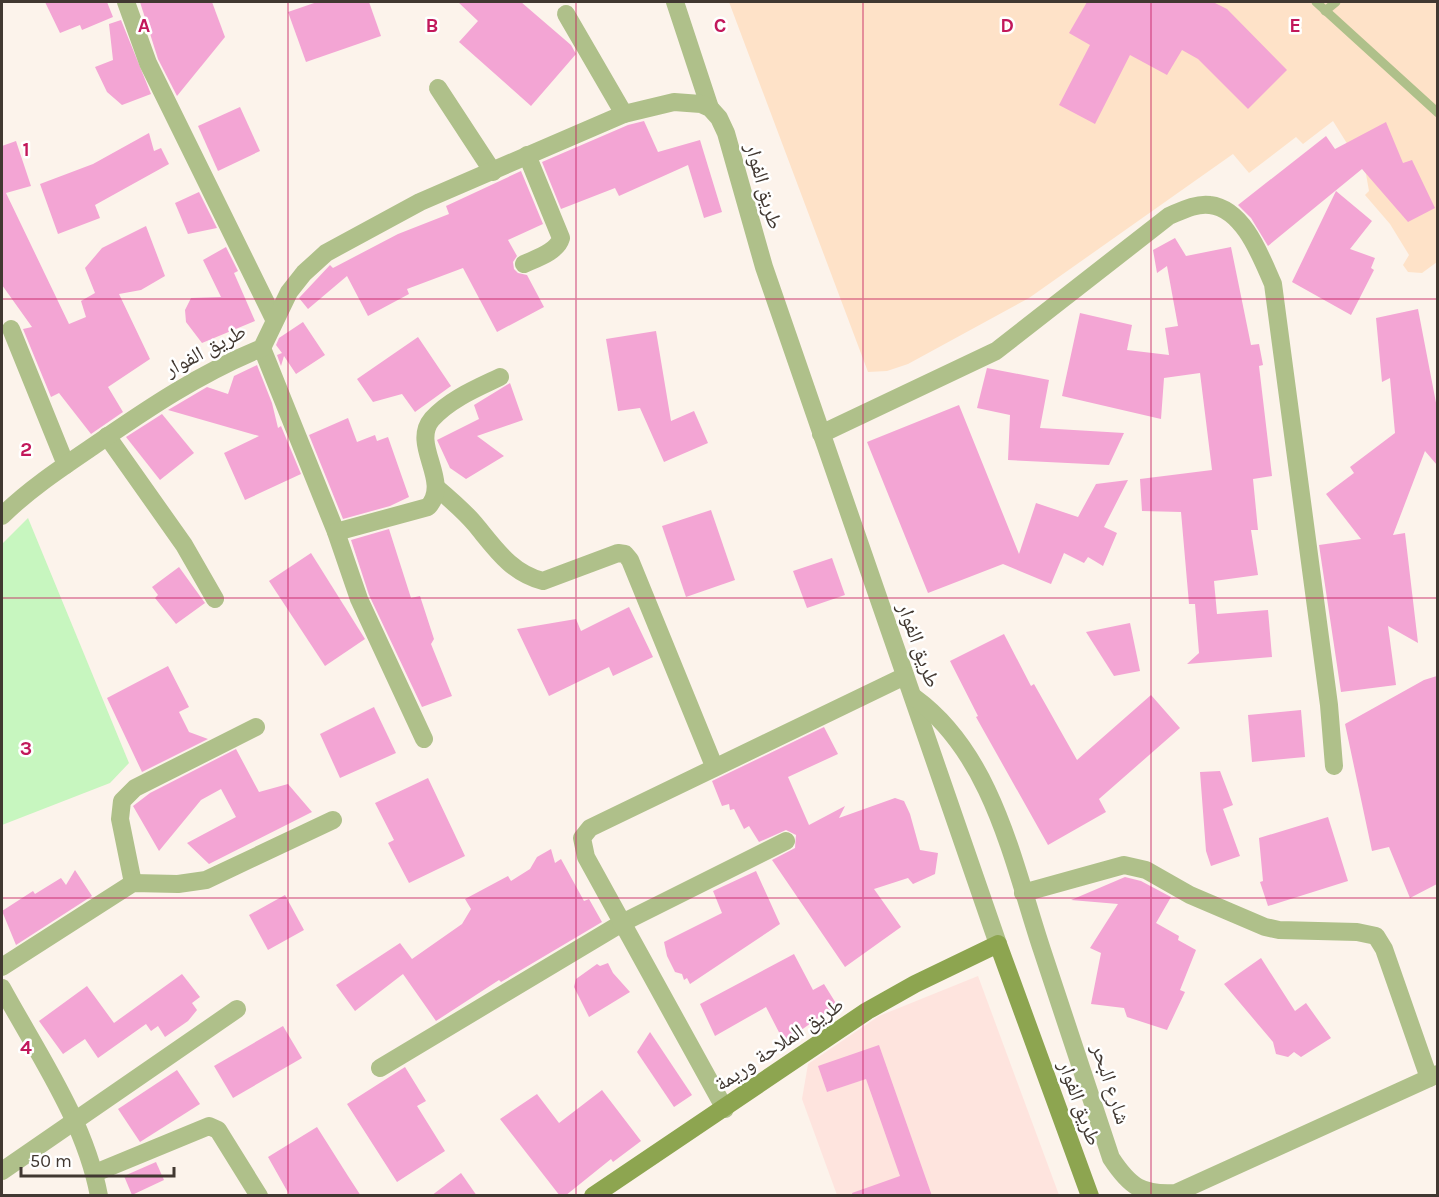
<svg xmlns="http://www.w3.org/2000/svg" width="1439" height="1197" font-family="Karla,'Noto Naskh Arabic',sans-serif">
  <rect width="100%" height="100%" fill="#fcf3eb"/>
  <polygon fill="#fee2c8" points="729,2 1437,2 1437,262 1422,273 1408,272 1403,265 1409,255 1390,224 1365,195 1369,191 1366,174 1333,121 1303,144 1296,137 1249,173 1233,154 1029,298 908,364 887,371 868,372"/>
  <polygon fill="#fee4de" points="978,976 1059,1195 837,1195 802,1099 808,1064 879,1016"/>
  <polygon fill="#c7f6bf" points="28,518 129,763 110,783 2,825 2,544"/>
  <g fill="#f3a5d4">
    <polygon points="45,2 107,2 113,17 82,30 80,25 60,33"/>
    <polygon points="140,2 212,2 225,37 177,96 158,59"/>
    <polygon points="317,2 369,2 381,36 306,62 288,12"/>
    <polygon points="458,2 521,2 571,45 576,54 531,106 459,42 478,21"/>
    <polygon points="1087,2 1213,2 1227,9 1287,70 1248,109 1198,59 1182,50 1167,75 1130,55 1095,124 1059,105 1090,45 1069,33"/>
    <polygon points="121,20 151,94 122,105 107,92 95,67 113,60 109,24"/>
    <polygon points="240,107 260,151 218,171 198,126"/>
    <polygon points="644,121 658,152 700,140 722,212 704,218 688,165 619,196 615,188 561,209 542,162 628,125"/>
    <polygon points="1386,122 1403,163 1412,160 1435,208 1408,222 1362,169 1268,246 1251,218 1238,205 1326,136 1335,149"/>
    <polygon points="149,133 154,151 161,148 169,164 95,205 100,218 58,234 40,184 93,164"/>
    <polygon points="16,141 31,186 6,193 69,324 86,317 81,301 95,293 85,268 102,248 146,226 165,276 141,290 119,294 150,359 108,387 123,412 91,434 59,393 51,397 23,329 32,327 2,285 2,146"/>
    <polygon points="521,171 543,224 508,240 517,256 513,262 514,269 518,273 527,275 544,307 497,332 463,268 407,289 409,294 368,316 347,276 308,309 299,298 330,265 333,268 398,234 449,214 446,206"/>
    <polygon points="1336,191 1372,221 1350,249 1375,258 1371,268 1374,270 1351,315 1292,282"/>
    <polygon points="199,192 217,228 188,234 175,203"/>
    <polygon points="1175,238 1186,256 1231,247 1251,345 1259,344 1263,365 1259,366 1272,476 1253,479 1258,530 1251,530 1258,575 1214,581 1217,614 1268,610 1272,657 1187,664 1199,653 1195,604 1189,604 1181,512 1142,511 1140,479 1212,470 1200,373 1164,378 1161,419 1062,396 1080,313 1132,325 1127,350 1169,355 1165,328 1178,326 1167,266 1157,273 1153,250"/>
    <polygon points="226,247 238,271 234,273 255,321 202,343 186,322 185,310 191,298 221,297 203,260"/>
    <polygon points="1418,309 1437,408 1437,465 1425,451 1393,535 1405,533 1418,643 1388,626 1396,685 1341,692 1319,545 1361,539 1326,494 1354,473 1350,467 1395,433 1390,378 1382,382 1376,318"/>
    <polygon points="303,322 325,355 296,374 284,356 281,366 277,355 282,353 276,345 279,338"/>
    <polygon points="656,331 671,421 694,411 708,443 664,462 640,408 618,411 606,339"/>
    <polygon points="418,337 451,386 415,412 402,394 373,402 357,379"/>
    <polygon points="257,365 272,403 278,428 281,426 301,474 245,500 224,453 259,436 168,410 207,387 228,394 234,376"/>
    <polygon points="987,368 1049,380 1040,428 1124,433 1109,465 1008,460 1010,415 977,408"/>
    <polygon points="510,383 523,420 477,436 504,456 466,479 450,468 437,440 479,419 474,405"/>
    <polygon points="959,405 1019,554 1036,503 1078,517 1096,484 1128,480 1104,527 1117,533 1103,566 1088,557 1084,563 1064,553 1051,584 1003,564 928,593 867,442"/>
    <polygon points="162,414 194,453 160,480 126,437"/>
    <polygon points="348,418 357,442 375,435 377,441 388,437 409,497 390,506 343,519 309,435"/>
    <polygon points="711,510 735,580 686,597 662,526"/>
    <polygon points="389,529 411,598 420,596 434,639 431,644 452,696 422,707 369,595 351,540"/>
    <polygon points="311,553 365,639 325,666 269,581"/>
    <polygon points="832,558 845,595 807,608 793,571"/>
    <polygon points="179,567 205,603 176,624 155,598 158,595 152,587"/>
    <polygon points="629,607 653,657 613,676 609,667 549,696 517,629 576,619 581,631"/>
    <polygon points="1130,623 1140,671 1114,676 1086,632"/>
    <polygon points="1004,634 1031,686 1034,684 1077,760 1151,695 1180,728 1099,799 1106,812 1048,845 976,717 978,716 950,661"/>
    <polygon points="168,666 189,707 179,712 189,732 208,739 142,772 107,698"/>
    <polygon points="1437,676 1437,884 1410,898 1389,847 1372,851 1345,724 1424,680"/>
    <polygon points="374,707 396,753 340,778 320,734"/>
    <polygon points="1301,710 1305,757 1252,762 1248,715"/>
    <polygon points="824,727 838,754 788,777 809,825 845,806 839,818 895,798 904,801 910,814 920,850 938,853 935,874 913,884 908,878 874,889 901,927 845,967 772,860 795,848 796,835 786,830 759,842 749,826 744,829 734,809 730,810 729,804 722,806 712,781"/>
    <polygon points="236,749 259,792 288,784 312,812 209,864 187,843 236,817 221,789 201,800 159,851 133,806 150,793"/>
    <polygon points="1220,771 1233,805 1223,809 1240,856 1211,866 1206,851 1200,772"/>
    <polygon points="428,778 465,856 409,883 388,843 394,840 375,803"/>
    <polygon points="1328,817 1348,881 1268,906 1260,882 1263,881 1259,838"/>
    <polygon points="551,849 555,863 561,859 584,901 589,899 602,922 501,982 499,980 436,1021 403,974 355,1011 336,985 400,943 412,959 462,924 471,909 465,899 508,876 511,881 530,869 537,857"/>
    <polygon points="75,870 92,896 16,945 2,911 33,891 35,894 61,878 66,885"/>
    <polygon points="756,871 780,924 690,984 687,978 684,980 682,974 675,972 667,956 664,942 722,913 713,891"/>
    <polygon points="1125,877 1141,881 1171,897 1156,923 1179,936 1178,940 1196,950 1180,990 1185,992 1167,1030 1127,1017 1124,1008 1091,1004 1101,953 1090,948 1118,904 1071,900"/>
    <polygon points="285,895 304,930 268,950 249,915"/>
    <polygon points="794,954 813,990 824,984 837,1005 784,1042 766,1007 715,1036 700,1004"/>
    <polygon points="1261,958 1295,1011 1306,1003 1331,1038 1301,1057 1294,1052 1288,1057 1276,1054 1273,1042 1224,984"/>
    <polygon points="608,963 613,973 630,992 589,1017 574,987 576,979 597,964 600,966"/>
    <polygon points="182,974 200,997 192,1003 197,1010 188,1021 165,1037 158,1026 151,1031 146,1024 98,1058 85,1039 63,1054 39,1021 87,986 114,1023"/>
    <polygon points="283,1026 302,1058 233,1098 214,1066"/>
    <polygon points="650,1032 692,1095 674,1107 637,1052"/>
    <polygon points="879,1045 932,1196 853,1196 852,1193 900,1176 866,1079 827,1092 818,1066"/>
    <polygon points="405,1067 426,1101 417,1106 445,1151 397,1182 347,1104"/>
    <polygon points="177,1070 200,1104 140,1142 118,1109"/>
    <polygon points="602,1090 641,1141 613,1162 611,1159 565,1196 560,1196 500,1119 537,1094 559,1123"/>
    <polygon points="317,1127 348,1176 361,1196 290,1196 268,1157"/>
    <polygon points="156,1162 164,1180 132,1195 124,1176"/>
    <polygon points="461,1173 477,1196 431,1196"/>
  </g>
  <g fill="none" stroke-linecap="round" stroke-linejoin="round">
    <g stroke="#afc08a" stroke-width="9">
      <polyline points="1316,2 1438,113"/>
      <polyline points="1325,11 1336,2"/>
    </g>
    <g stroke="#afc08a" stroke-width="18">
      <polyline points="126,2 148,63 274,319"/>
      <polyline points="675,2 710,108"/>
      <polyline points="566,14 624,114"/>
      <polyline points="438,88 493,172"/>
      <path d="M524,264C537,258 557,252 561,238L527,155"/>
      <polyline points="11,329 66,465"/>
      <polyline points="262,348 336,532 359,599 424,739"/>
      <path d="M821,434L996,351L1169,216C1181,211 1196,203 1210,205C1244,209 1261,257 1273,284L1329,705L1334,766"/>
      <polyline points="107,436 184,545 215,599"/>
      <path d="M437,488C450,499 464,511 475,524C495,548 511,573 543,581L618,553L625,554L630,560L714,766"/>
      <path d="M2,516C28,490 61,468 92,447C147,409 200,373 262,348L289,292L304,273L326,253L420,202L624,114L674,102L701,104L710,108L719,118L726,133L764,267L998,944"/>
      <path d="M336,532L428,507C452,481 410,445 432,419C450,399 477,388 500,377"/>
      <path d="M915,698C993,755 1013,863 1042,950C1065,1020 1088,1089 1111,1158C1130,1187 1142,1195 1176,1193L1438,1074"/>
      <polyline points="133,883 120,819 122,801 135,788 256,727"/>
      <polyline points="1023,893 1124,865 1146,870 1190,895 1265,927 1279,930 1357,932 1376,936 1384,949 1429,1078"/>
      <polyline points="2,967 133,883 178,884 206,880 333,820"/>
      <path d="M2,988C38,1054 85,1121 99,1196"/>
      <polyline points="380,1068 622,923 786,841"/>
      <polyline points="725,1109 586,857 582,838 590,828 905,676"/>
      <polyline points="2,1171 237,1009"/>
      <polyline points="95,1173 209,1126 218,1130 259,1196"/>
    </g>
    <polyline stroke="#8da550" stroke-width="18" points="593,1196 867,1011 915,984 998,944 1090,1196"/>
  </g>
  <path fill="none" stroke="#c2185b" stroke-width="1.5" stroke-opacity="0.55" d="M288,2V1196M576,2V1196M863,2V1196M1151,2V1196M2,299H1438M2,598H1438M2,898H1438"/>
  <g text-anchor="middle" stroke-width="5" stroke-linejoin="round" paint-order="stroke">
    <g font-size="21" fill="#413831" stroke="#fff">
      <text transform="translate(764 186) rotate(74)" y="7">طريق الفوار</text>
      <text transform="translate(205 350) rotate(-28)" y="7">طريق الفوار</text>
      <text transform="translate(919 645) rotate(70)" y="7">طريق الفوار</text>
      <text transform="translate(779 1044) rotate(-34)" y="7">طريق الملاحة وريمة</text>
      <text transform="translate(1111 1084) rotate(72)" y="7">شارع البحر</text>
      <text transform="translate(1080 1103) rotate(70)" y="7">طريق الفوار</text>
    </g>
  </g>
  <g font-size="20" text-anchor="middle" font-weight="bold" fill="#c2185b" stroke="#fff" stroke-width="5" stroke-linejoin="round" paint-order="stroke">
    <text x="144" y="32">A</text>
    <text x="432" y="32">B</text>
    <text x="720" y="32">C</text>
    <text x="1007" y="32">D</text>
    <text x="1295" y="32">E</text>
    <text x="26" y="156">1</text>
    <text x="26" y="456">2</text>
    <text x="26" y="755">3</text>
    <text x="26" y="1054">4</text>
  </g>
  <rect width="1439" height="1197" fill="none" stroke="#413831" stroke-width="6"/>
  <path d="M21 1167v9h153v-9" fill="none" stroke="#413831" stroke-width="3"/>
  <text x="30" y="1167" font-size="18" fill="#413831" stroke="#ffffff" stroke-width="4.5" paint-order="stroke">50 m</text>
</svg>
